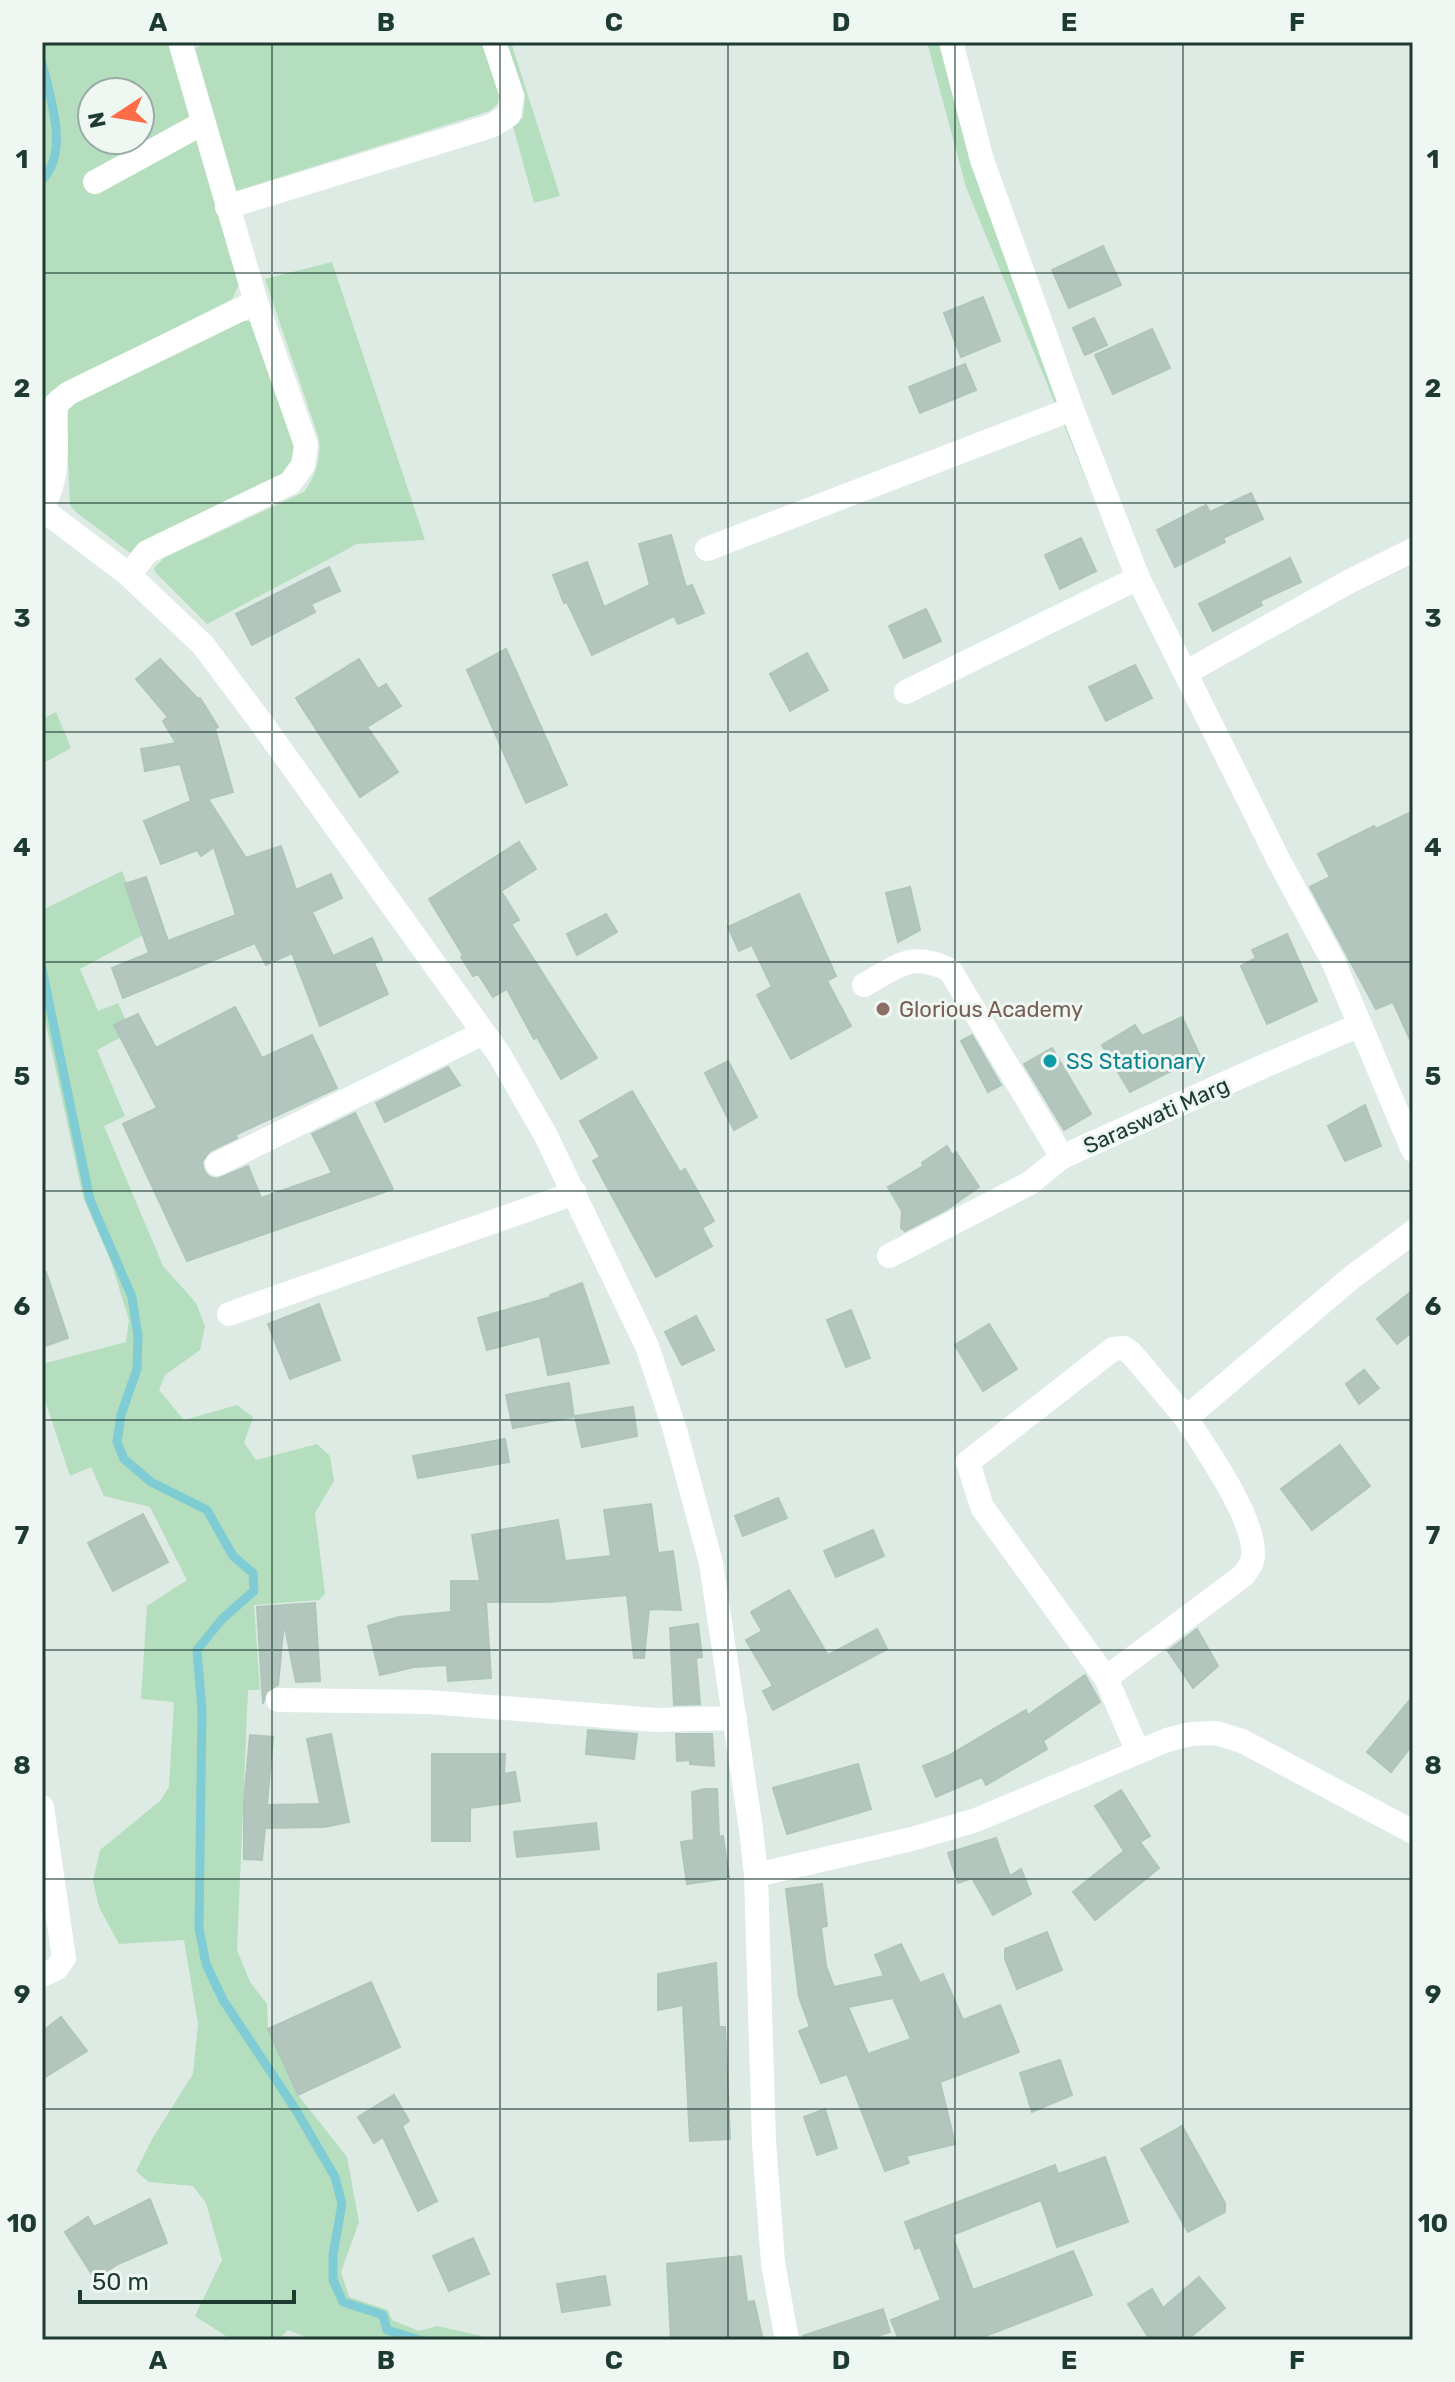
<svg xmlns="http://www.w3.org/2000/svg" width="1455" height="2382" font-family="Rubik,sans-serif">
  <rect width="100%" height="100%" fill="#ddebe4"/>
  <g fill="#b4debd" fill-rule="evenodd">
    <path d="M42,42H170L191,112L187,121L196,140L201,145L241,281L232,299L51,391C37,414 51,447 42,473ZM92,92H140V140H92Z"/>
    <polygon points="212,42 482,42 499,95 498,103 490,111 236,191 195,48"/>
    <polygon points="506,42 511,42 560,196 534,203 513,126 523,117 525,95"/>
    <polygon points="927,42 939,42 972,165 1105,525 966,187"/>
    <path d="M332,262L425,540L357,544L207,624L156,573L154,568L164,558L304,492C316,474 321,461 319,439L265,279Z"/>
    <polygon points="238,321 250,321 257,326 298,451 287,474 149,541 130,553 76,512 70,505 66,412 75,400"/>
    <polygon points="56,712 71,748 42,764 42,719"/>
    <polygon points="122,871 147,933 80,969 98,1011 118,1003 131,1032 97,1050 125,1116 104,1126 163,1266 196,1303 205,1326 200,1350 165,1375 159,1390 184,1420 237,1405 253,1417 244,1443 256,1460 317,1444 330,1456 334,1481 315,1513 325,1594 319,1600 254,1605 260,1690 248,1690 237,1950 250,1982 267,2004 268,2029 298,2095 347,2157 359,2222 341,2272 349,2297 388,2310 392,2320 419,2331 437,2326 482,2336 483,2340 313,2340 288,2330 278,2340 232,2340 195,2316 222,2260 206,2203 193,2186 149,2182 136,2171 152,2139 193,2074 198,2024 184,1940 119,1944 99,1907 93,1881 100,1850 160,1801 169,1787 174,1702 141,1699 147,1606 187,1580 150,1507 104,1496 91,1467 70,1476 42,1391 42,1364 126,1342 129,1320 111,1262 83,1197 42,1005 42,907 44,909"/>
  </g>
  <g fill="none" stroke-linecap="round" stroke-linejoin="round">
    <g stroke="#80ccd5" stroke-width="9">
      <path d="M42,63C50,98 70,151 42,180"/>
      <polyline points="42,969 90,1200 132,1297 138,1336 137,1369 121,1415 117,1442 124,1459 151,1482 207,1510 233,1556 253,1573 254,1591 222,1619 197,1650 202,1711 199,1928 206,1964 223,2000 296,2110 335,2177 342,2204 333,2255 333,2280 343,2302 383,2315 387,2330 420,2340"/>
    </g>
  </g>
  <g fill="#b3c6bd" stroke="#afc5bb" stroke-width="2" fill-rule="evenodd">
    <polygon points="1103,246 1121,285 1069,308 1052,270"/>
    <polygon points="983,297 1000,341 961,357 944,313"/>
    <polygon points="1094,318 1107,345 1085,355 1073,328"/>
    <polygon points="1152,329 1170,368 1113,394 1095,355"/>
    <polygon points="965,364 976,390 920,413 909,387"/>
    <polygon points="1251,493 1263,519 1223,538 1225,542 1175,567 1157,530 1206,505 1210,512"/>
    <polygon points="671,535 686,587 692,585 704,613 678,624 674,616 592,655 567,602 564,603 553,575 587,562 604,607 650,585 639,544"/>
    <polygon points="1081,538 1096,571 1060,589 1045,555"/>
    <polygon points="1290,558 1301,582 1260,601 1262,605 1213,631 1199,604"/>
    <polygon points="329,567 340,591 311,604 315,612 252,645 236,614"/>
    <polygon points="926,609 941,641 904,658 889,626"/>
    <polygon points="506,649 567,785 526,803 467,670"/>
    <polygon points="807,653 828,690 790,711 770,674"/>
    <polygon points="160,659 198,699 200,698 218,727 215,729 233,792 208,799 246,858 281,846 296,890 331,874 342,898 312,912 333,956 372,938 382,960 374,963 388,994 320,1026 292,953 266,965 255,943 123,998 112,968 149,953 125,884 146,877 168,941 236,915 214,847 201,856 197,850 161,864 144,821 191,801 180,764 145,771 141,749 176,743 163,721 168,717 136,679"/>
    <polygon points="359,659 378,689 386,684 401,706 367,727 398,772 360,797 296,698"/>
    <polygon points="1135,665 1152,698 1106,721 1089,687"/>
    <polygon points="1413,811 1413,1046 1393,1002 1376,1009 1310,887 1330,877 1318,854 1374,826 1376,829"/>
    <polygon points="519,842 536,869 501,891 519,920 511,924 597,1058 561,1079 537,1037 534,1039 507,989 493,997 478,974 473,976 461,957 463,955 429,899"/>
    <polygon points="910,887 920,930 898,942 886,893"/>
    <polygon points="799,894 836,976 827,981 851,1026 791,1059 757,995 772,987 752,945 739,951 728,927"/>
    <polygon points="606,914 617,932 577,955 567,934"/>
    <polygon points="1287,934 1317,1001 1267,1024 1241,966 1256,958 1252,950"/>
    <polygon points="235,1007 262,1058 312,1035 337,1088 235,1135 237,1138 210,1151 202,1162 204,1171 209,1177 217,1179 248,1166 261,1198 332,1173 312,1134 355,1113 393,1189 187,1261 123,1124 157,1108 114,1025 138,1014 156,1048"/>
    <polygon points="1182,1017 1200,1056 1130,1092 1102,1045 1135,1025 1142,1036"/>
    <polygon points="972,1035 1001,1085 988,1092 961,1041"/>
    <polygon points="1052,1048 1091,1114 1064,1130 1024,1064"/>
    <polygon points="728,1061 757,1117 734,1130 705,1073"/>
    <polygon points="448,1067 460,1085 385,1122 376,1103"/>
    <polygon points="632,1091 680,1172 685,1169 714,1221 702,1228 712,1246 656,1277 593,1161 600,1157 580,1121"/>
    <polygon points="1365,1105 1381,1146 1345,1161 1328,1126"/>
    <polygon points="947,1146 952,1155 956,1152 979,1187 946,1210 905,1231 901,1228 902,1211 888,1187 923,1166 922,1163"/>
    <polygon points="46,1272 68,1338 42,1347 42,1273"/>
    <polygon points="582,1283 609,1363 548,1375 540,1336 487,1350 478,1318 551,1297 550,1295"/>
    <polygon points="1413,1290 1413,1331 1397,1344 1377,1319"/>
    <polygon points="319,1304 340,1360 290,1379 268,1324"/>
    <polygon points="851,1310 870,1358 846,1367 827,1320"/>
    <polygon points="696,1316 714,1350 682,1365 665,1332"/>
    <polygon points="989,1324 1017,1369 983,1391 955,1345"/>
    <polygon points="1364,1370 1379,1388 1359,1404 1346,1384"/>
    <polygon points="569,1383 574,1417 513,1428 506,1395"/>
    <polygon points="633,1407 637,1436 582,1447 575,1416"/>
    <polygon points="505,1439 509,1462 418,1478 413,1456"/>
    <polygon points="1340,1445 1370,1486 1312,1530 1281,1489"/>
    <polygon points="778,1498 787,1518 743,1536 735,1516"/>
    <polygon points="651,1504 658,1553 673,1551 681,1610 649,1609 644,1658 634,1658 627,1595 548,1602 486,1602 491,1678 448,1681 447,1665 414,1667 380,1675 368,1626 399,1617 451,1612 451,1581 480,1581 472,1535 558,1520 565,1561 611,1556 604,1510"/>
    <polygon points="143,1514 168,1562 113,1591 88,1543"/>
    <polygon points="873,1530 884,1556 836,1577 824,1551"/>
    <polygon points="789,1590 828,1655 877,1629 887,1649 773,1710 763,1691 773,1686 746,1640 762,1631 751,1612"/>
    <polygon points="315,1603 320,1681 296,1682 284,1623 278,1685 266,1692 263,1704 257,1607"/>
    <polygon points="698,1624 702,1657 696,1658 700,1704 674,1705 670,1628"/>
    <polygon points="1197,1629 1218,1666 1193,1688 1168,1651"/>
    <polygon points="1085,1675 1100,1702 1043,1741 1047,1749 986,1785 982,1777 936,1797 923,1766 948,1756 1026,1710 1028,1715"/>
    <polygon points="1413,1696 1413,1744 1391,1772 1367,1752"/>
    <polygon points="588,1730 637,1734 634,1759 586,1754"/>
    <polygon points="331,1734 349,1822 324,1827 265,1828 262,1860 244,1859 244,1800 250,1735 273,1737 267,1805 320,1804 307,1739"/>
    <polygon points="676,1734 712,1734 714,1766 690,1764 690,1760 677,1761"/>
    <polygon points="432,1754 505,1754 504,1774 515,1772 520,1801 470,1808 470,1841 432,1841"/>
    <polygon points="858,1764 871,1809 787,1834 773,1788"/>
    <polygon points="705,1789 717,1789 719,1837 723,1836 729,1878 687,1884 681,1842 694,1840 692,1792"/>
    <polygon points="1121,1790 1150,1836 1140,1842 1159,1868 1095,1920 1073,1892 1124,1851 1095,1806"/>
    <polygon points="596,1823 599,1849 517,1857 514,1832"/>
    <polygon points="996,1838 1010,1876 1021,1869 1031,1894 993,1915 972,1878 958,1883 948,1853"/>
    <path d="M822,1884L827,1926L821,1927L826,1966L834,1987L884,1976L875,1955L901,1944L920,1983L943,1974L963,2020L1000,2005L1019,2052L940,2082L955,2144L906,2156L909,2163L885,2171L847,2074L821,2083L799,2031L810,2027L799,1997L786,1889ZM893,1998L911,2039L868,2054L848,2007Z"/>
    <polygon points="1047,1932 1062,1970 1017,1989 1005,1959 1005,1949"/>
    <polygon points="716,1963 719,2027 725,2027 730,2139 690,2141 683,2005 658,2010 658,1974"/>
    <polygon points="371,1982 400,2047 298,2095 268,2029"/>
    <polygon points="61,2017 87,2051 42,2079 42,2032"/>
    <polygon points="1060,2060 1072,2095 1032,2112 1020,2073"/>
    <polygon points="394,2095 409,2121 402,2126 437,2201 418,2211 383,2137 374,2143 358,2117"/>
    <polygon points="825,2109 837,2148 817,2155 804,2117"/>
    <polygon points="1182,2126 1225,2203 1225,2212 1188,2232 1141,2149"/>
    <polygon points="1105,2157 1128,2222 1057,2247 1041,2200 952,2235 973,2290 1073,2251 1092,2295 975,2340 899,2340 891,2320 941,2300 920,2247 915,2249 905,2222 1055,2165 1058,2174"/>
    <polygon points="150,2199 167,2243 118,2264 95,2279 65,2232 88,2217 94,2227"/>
    <polygon points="473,2238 489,2274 449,2291 433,2256"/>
    <polygon points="741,2256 747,2302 754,2301 763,2340 671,2340 667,2264"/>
    <polygon points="605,2276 610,2305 562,2312 557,2284"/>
    <polygon points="1199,2277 1225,2308 1187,2340 1150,2340 1128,2304 1152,2289 1163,2308"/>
    <polygon points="883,2309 890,2332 864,2340 804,2340 803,2336"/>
  </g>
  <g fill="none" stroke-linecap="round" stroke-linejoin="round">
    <g stroke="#fff" stroke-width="24">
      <polyline points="951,42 982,160 1072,409 1138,578 1279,861 1333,961 1413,1150"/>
      <polyline points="95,182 203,123"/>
      <polyline points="227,207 491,126 509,115 512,96 494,42"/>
      <path d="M42,507C62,474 54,441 56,404L69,393L256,302"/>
      <polyline points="42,509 129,575 203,645 260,721 499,1054 545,1134 647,1346 675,1430 711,1563 751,1829 756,1875 764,2142 773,2263 787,2340"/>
      <polyline points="707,549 1072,409"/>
      <polyline points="129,575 147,552 290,483 303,465 306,445 256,302 180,42"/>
      <polyline points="1187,672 1350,581 1413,550"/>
      <polyline points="906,692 1138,578"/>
      <path d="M864,985C898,966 911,951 950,970L1062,1157L1264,1066L1360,1025"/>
      <polyline points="217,1164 483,1033"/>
      <polyline points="889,1256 1030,1183 1062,1157"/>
      <polyline points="229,1314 575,1193"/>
      <polyline points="1106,1678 982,1507 968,1462 1113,1349 1124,1348 1131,1353 1186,1418"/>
      <polyline points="278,1700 429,1702 656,1720 735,1718"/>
      <path d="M1138,1752L1106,1678L1244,1575C1246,1571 1249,1568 1251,1564C1265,1531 1204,1446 1186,1418L1351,1278L1413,1232"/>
      <polyline points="42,1807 64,1958 56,1969 42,1975"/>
      <polyline points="756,1875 912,1839 976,1820 1167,1740 1191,1734 1216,1733 1242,1741 1413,1832"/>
    </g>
  </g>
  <path fill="none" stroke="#1e3b32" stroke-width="2" stroke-opacity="0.55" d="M272,42V2340M500,42V2340M728,42V2340M955,42V2340M1183,42V2340M42,273H1413M42,503H1413M42,732H1413M42,962H1413M42,1191H1413M42,1420H1413M42,1650H1413M42,1879H1413M42,2109H1413"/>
  <circle fill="#8d6e63" stroke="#eef7f2" stroke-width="3" cx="883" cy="1009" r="8"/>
  <circle fill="#0f9aa8" stroke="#eef7f2" stroke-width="3" cx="1050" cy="1061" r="8"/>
  <g text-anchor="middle" stroke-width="6" stroke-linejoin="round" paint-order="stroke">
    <g font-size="22" fill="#785e54" stroke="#eef7f2" text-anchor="start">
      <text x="899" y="1017">Glorious Academy</text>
    </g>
    <g font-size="22" fill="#0d838f" stroke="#eef7f2" text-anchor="start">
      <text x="1066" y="1069">SS Stationary</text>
    </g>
    <g font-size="22" fill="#1e3b32" stroke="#eef7f2">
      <text transform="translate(1156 1115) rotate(-24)" y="8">Saraswati Marg</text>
    </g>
  </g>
  <rect width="1455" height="2382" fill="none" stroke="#eef7f2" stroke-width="88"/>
  <g transform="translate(116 116) rotate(258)"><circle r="38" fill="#eef7f2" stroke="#9baca5" stroke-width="2"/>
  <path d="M0-6L14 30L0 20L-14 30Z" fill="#fe6d48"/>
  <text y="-12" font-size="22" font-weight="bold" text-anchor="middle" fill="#1e3b32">N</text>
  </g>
  <path d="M80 2290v12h214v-12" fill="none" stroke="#1e3b32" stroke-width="4"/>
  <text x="92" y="2290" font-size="24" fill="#1e3b32" stroke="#eef7f2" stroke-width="6" paint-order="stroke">50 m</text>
  <rect x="44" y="44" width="1367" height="2294" fill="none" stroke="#1e3b32" stroke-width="3"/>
  <g font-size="26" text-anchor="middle" font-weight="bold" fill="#1e3b32">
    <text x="158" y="31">A</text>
    <text x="386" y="31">B</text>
    <text x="614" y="31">C</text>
    <text x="841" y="31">D</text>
    <text x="1069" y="31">E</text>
    <text x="1297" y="31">F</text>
    <text x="22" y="168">1</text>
    <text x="1433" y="168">1</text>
    <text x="22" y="397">2</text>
    <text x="1433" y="397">2</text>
    <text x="22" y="627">3</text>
    <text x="1433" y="627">3</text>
    <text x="22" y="856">4</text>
    <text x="1433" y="856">4</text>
    <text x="22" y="1085">5</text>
    <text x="1433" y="1085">5</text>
    <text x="22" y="1315">6</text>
    <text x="1433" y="1315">6</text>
    <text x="22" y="1544">7</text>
    <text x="1433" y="1544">7</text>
    <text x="22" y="1774">8</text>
    <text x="1433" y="1774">8</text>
    <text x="22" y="2003">9</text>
    <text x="1433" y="2003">9</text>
    <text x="22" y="2232">10</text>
    <text x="1433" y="2232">10</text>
    <text x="158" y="2369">A</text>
    <text x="386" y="2369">B</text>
    <text x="614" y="2369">C</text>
    <text x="841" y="2369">D</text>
    <text x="1069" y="2369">E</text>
    <text x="1297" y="2369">F</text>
  </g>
</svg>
